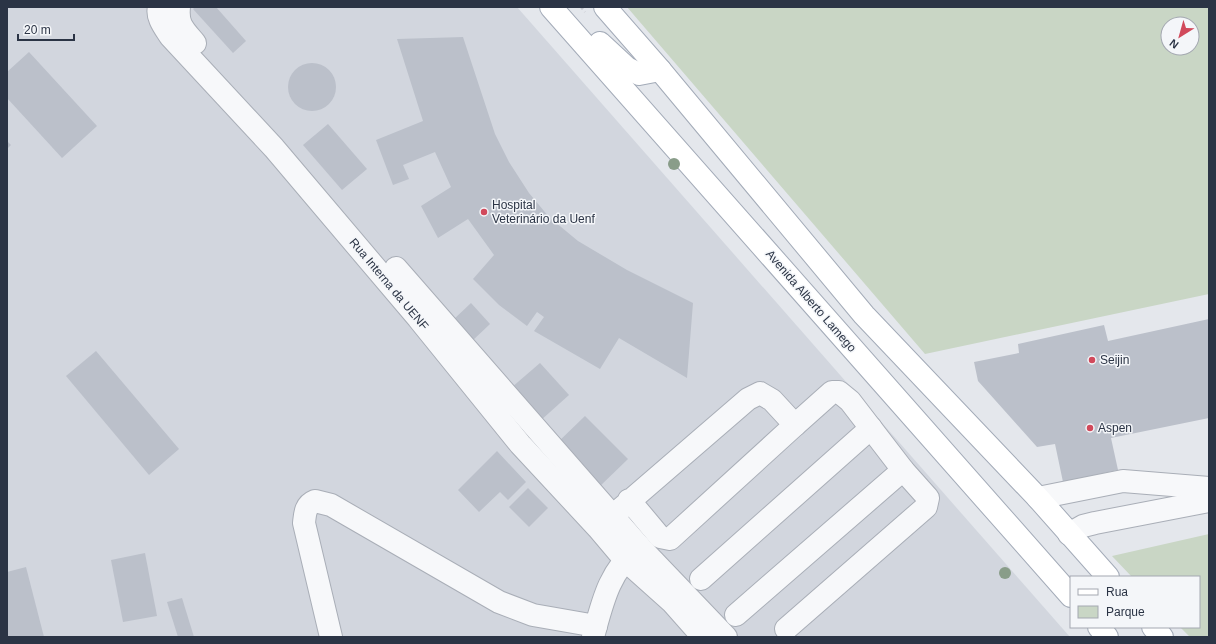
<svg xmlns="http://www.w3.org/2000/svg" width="1216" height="644" font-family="Helvetica,sans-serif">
  <rect width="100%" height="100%" fill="#e4e7ec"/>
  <polygon fill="#d2d6de" points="7,7 517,7 1070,637 7,637"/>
  <g fill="#c9d6c5" fill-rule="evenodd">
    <path d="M627,7H1209V294L925,354ZM1168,24H1192V48H1168Z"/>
    <polygon points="1209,534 1209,637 1190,637 1180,627 1199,627 1199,577 1132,577 1112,556"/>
  </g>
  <g fill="#bbc0ca">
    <polygon points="195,7 216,7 246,41 233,53 193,9"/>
    <polygon points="463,37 495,134 509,162 529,193 549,217 578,241 627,270 693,303 687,378 619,338 600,369 534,331 544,317 537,312 527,326 499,305 473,279 494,255 468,219 438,238 421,206 451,187 435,152 403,165 409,179 393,185 376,140 423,121 397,39"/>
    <polygon points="29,52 97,126 62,158 7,98 7,72"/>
    <circle cx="312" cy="87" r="24"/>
    <polygon points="328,124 367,169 342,190 303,145"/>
    <polygon points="7,141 11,145 7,149"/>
    <polygon points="471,303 490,324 471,342 452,321"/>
    <polygon points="1209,319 1209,418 1111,438 1118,470 1063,482 1055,444 1037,447 978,381 974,362 1019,353 1018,344 1104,325 1108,341"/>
    <polygon points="96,351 179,449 149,475 66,376"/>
    <polygon points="540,363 569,395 540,421 511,388"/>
    <polygon points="585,416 628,459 597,489 554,446"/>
    <polygon points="497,451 526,482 508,500 500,492 479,512 458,490"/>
    <polygon points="528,488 548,508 529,527 509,507"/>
    <polygon points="145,553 157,616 123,622 111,560"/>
    <polygon points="26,567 44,637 7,637 7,572"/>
    <polygon points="182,598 194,637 178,637 167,602"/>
  </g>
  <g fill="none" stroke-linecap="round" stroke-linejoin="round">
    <g stroke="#a9aeb7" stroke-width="24">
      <g id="minor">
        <path d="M159,7C156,17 165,28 170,36L274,148L418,318L520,444L598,528L625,560L672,602L703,637"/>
        <path d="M179,7C177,25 184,30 195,43"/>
        <polyline points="396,268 639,546"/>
        <polyline points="1038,498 1123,481 1209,488"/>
        <polyline points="602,525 748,399 760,393 772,400 795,425 670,539 660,537 629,500"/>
        <polyline points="1069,534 1083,526 1095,523 1209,501"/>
        <polyline points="701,579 871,428"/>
        <polyline points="736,615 903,470"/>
        <polyline points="786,629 926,507 928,498 903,470 850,401 839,392 832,392 795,425"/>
        <path d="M331,637L304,523C305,514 305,505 315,501L331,505L499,602L533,615L596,626"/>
        <path d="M593,637C603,600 609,572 639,546L726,637"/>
      </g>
    </g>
    <g stroke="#a3abb8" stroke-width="24">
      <g id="major">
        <polyline points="551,7 1071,596"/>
        <polyline points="605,7 660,70 864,315 1038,498 1108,577"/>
        <polyline points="600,43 627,68 639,74 660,70"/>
        <polyline points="1099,627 1107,637"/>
        <polyline points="1153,627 1162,637"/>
      </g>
    </g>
    <polyline stroke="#c2c5cb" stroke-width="2.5" stroke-dasharray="3 3" stroke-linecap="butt" points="581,7 585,12"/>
    <use href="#minor" stroke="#f7f8fa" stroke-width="22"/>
    <use href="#major" stroke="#fff" stroke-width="22"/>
  </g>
  <g fill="#899d89">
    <circle cx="674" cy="164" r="6"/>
    <circle cx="1005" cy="573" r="6"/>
  </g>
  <g fill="#d1495b" stroke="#f4f6f9" stroke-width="1.5">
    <circle cx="484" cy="212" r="4"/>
    <circle cx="1092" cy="360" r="4"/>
    <circle cx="1090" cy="428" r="4"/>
  </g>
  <g text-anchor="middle" stroke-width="3" stroke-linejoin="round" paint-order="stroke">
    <g font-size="12" fill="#2b3445" stroke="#f4f6f9" text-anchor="start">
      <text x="492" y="209">Hospital<tspan x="492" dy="14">Veterinário da Uenf</tspan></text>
      <text x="1100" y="364">Seijin</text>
      <text x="1098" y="432">Aspen</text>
    </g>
    <g font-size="12" fill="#2b3445" stroke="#f4f6f9">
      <text transform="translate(389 284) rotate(50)" y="4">Rua Interna da UENF</text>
      <text transform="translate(811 301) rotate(49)" y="4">Avenida Alberto Lamego</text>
    </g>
  </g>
  <rect width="1216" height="644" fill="none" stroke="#2b3445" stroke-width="16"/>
  <rect x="1070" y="576" width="130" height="52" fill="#f4f6f9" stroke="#a4a8b1"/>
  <rect x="1078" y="589" width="20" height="6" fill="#ffffff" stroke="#a4a8b1"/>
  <text x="1106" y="596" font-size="12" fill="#2b3445">Rua</text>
  <rect x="1078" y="606" width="20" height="12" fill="#c9d6c5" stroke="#a4a8b1"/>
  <text x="1106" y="616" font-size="12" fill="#2b3445">Parque</text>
  <g transform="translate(1180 36) rotate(217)"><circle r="19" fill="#f4f6f9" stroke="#a4a8b1"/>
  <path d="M0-3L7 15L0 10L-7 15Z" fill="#d1495b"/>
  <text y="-6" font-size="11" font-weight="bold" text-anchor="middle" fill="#2b3445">N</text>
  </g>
  <path d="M18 34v6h56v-6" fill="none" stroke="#2b3445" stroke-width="2"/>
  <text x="24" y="34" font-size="12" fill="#2b3445" stroke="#f4f6f9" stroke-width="3" paint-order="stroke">20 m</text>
</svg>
